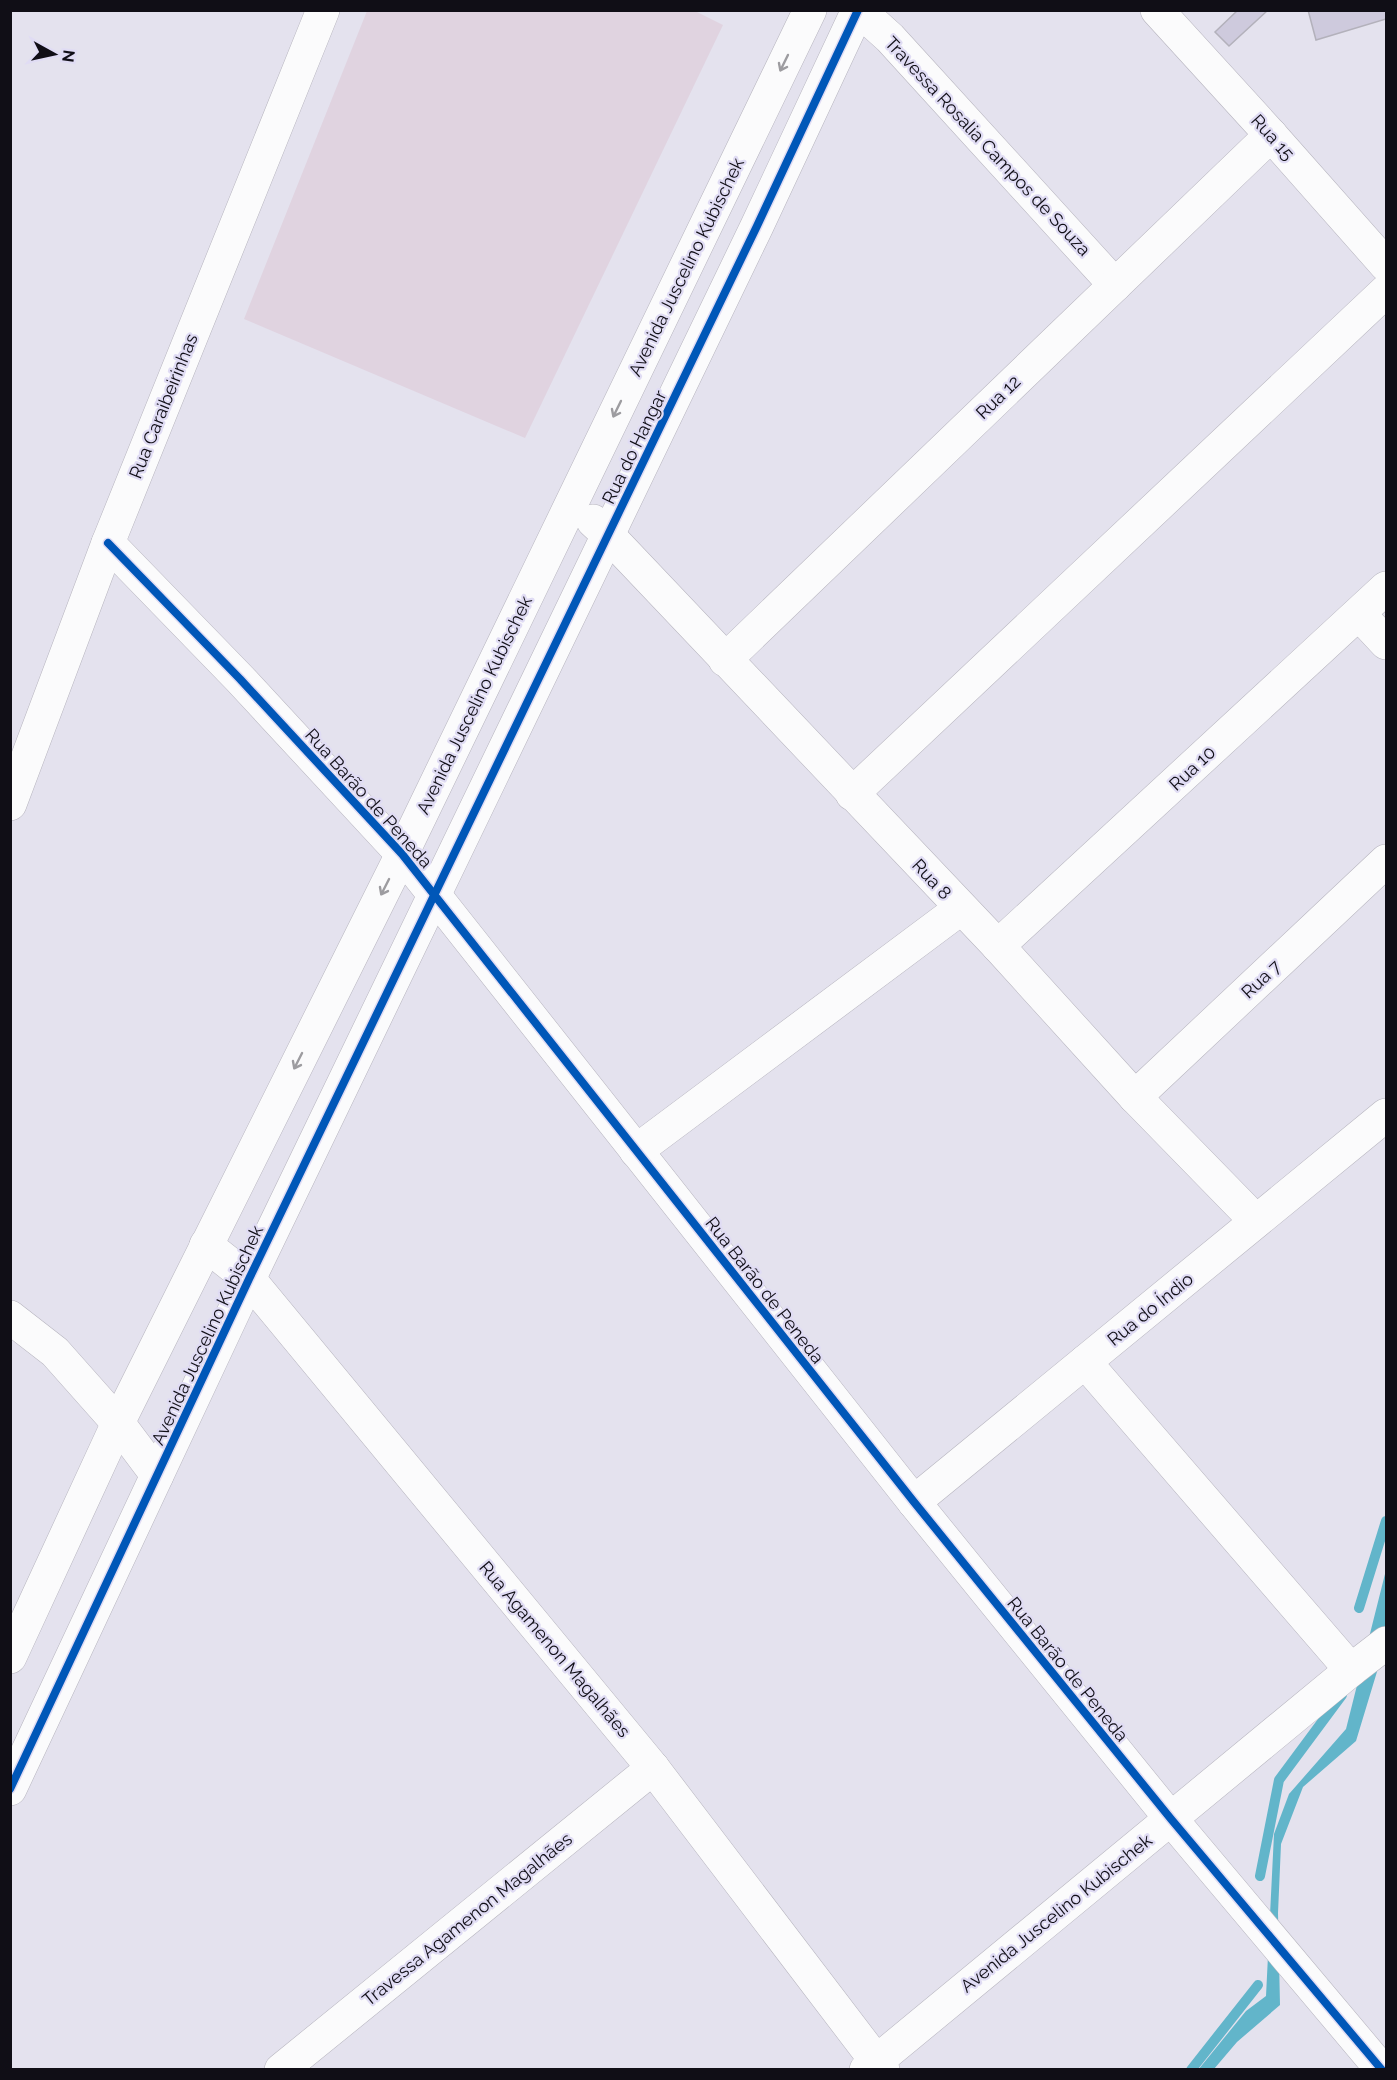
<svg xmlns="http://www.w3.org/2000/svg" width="1397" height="2080" viewBox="0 0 1397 2080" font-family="Raleway,sans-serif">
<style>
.industrial{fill:#e0d3e0}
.water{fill:#62b5ca}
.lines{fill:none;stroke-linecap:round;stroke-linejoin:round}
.stream{stroke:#62b5ca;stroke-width:10}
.building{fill:#cecadd;stroke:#b3b1bb;stroke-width:1.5}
.minor-casing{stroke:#b6b4be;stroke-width:34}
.minor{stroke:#fbfbfc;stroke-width:33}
.cycleway-casing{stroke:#e0dcf4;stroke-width:11}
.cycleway{stroke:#0057b8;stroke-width:8}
.oneway{stroke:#9d9ca0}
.labels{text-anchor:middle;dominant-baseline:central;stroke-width:4.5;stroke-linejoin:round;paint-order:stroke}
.street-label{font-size:18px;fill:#100e16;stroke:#e0dcf4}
</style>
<rect width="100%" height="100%" fill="#e4e2ee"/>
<polygon class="industrial" points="693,10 723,25 525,438 244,319 367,11"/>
<polygon class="water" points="1386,1570 1386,1642 1356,1741 1303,1787 1281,1844 1278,1913 1280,2005 1237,2042 1214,2069 1198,2070 1246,2011 1266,1996 1274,1834 1289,1794 1346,1729"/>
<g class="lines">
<g class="stream">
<polyline points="1359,1608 1386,1521"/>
<polyline points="1260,1876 1279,1780 1342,1695"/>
<polyline points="1191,2070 1258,1985"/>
</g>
</g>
<g class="building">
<polygon points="1238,10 1268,10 1229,46 1215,32"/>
<polygon points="1308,10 1386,10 1386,19 1316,40"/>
</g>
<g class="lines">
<g class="minor-casing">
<g id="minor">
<polyline points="859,10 890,38 1115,285"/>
<polyline points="1157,10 1271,135 1386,265"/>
<polyline points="593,521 608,535 998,946 1135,1097 1256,1221"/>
<polyline points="108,543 240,679 402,854 914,1502 1171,1819 1382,2070"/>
<polyline points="1359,614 1386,643"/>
<polyline points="725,660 1271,135"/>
<polyline points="852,794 1386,291"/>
<polyline points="10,804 108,543 323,10"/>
<polyline points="998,946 1386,588"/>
<polyline points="1135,1097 1386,861"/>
<polyline points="636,1151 960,909"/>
<polyline points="206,1245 249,1279 653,1768 883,2070"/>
<polyline points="10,1317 55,1352 118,1423 157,1475"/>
<polyline points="1085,1362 1351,1670"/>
<polyline points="914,1502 1386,1115"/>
<polyline points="10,1657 118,1423 402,854 810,10"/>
<polyline points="10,1789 249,1279 757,226 858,10"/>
<polyline points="281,2070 653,1768"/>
<polyline points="866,2070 1351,1670 1386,1643"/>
</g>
</g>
<use href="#minor" class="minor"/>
<g class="cycleway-casing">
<g id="cycleway">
<polyline points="108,543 240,679 402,854 914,1502 1171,1819 1382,2070"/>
<polyline points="10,1789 249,1279 757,226 858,10"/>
</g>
</g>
<use href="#cycleway" class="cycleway"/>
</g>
<defs><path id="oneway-shaft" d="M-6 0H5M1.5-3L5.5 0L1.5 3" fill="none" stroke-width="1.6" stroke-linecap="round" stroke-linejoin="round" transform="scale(1.5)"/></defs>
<g class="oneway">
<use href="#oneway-shaft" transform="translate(784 63) rotate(116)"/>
<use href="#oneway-shaft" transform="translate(617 409) rotate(116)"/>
<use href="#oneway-shaft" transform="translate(385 887) rotate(117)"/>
<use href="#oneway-shaft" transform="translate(298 1061) rotate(117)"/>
</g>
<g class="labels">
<g class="street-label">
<text transform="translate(1273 137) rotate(48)">Rua 15</text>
<text transform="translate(988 146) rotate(47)">Travessa Rosalia Campos de Souza</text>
<text transform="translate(686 267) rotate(-64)">Avenida Juscelino Kubischek</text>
<text transform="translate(998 397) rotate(-44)">Rua 12</text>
<text transform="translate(163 406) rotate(-68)">Rua Caraibeirinhas</text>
<text transform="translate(634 447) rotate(-64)">Rua do Hangar</text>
<text transform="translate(474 705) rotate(-64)">Avenida Juscelino Kubischek</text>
<text transform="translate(1192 768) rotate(-43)">Rua 10</text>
<text transform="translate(369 798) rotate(48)">Rua Barão de Peneda</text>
<text transform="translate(932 879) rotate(47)">Rua 8</text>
<text transform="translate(1261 979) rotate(-43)">Rua 7</text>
<text transform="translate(765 1290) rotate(52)">Rua Barão de Peneda</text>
<text transform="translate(1150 1309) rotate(-39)">Rua do Índio</text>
<text transform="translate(207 1335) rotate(-65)">Avenida Juscelino Kubischek</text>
<text transform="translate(555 1649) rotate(50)">Rua Agamenon Magalhães</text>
<text transform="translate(1068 1669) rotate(51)">Rua Barão de Peneda</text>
<text transform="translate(1056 1913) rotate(-39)">Avenida Juscelino Kubischek</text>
<text transform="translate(467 1919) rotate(-39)">Travessa Agamenon Magalhães</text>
</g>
</g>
<rect width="1397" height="2080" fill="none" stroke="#100e16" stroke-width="24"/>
<g transform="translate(54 54) rotate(98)" stroke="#e0dcf4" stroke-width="4.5" paint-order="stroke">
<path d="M0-4.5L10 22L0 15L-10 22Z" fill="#100e16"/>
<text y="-9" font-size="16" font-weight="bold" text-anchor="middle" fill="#100e16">N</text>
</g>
</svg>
